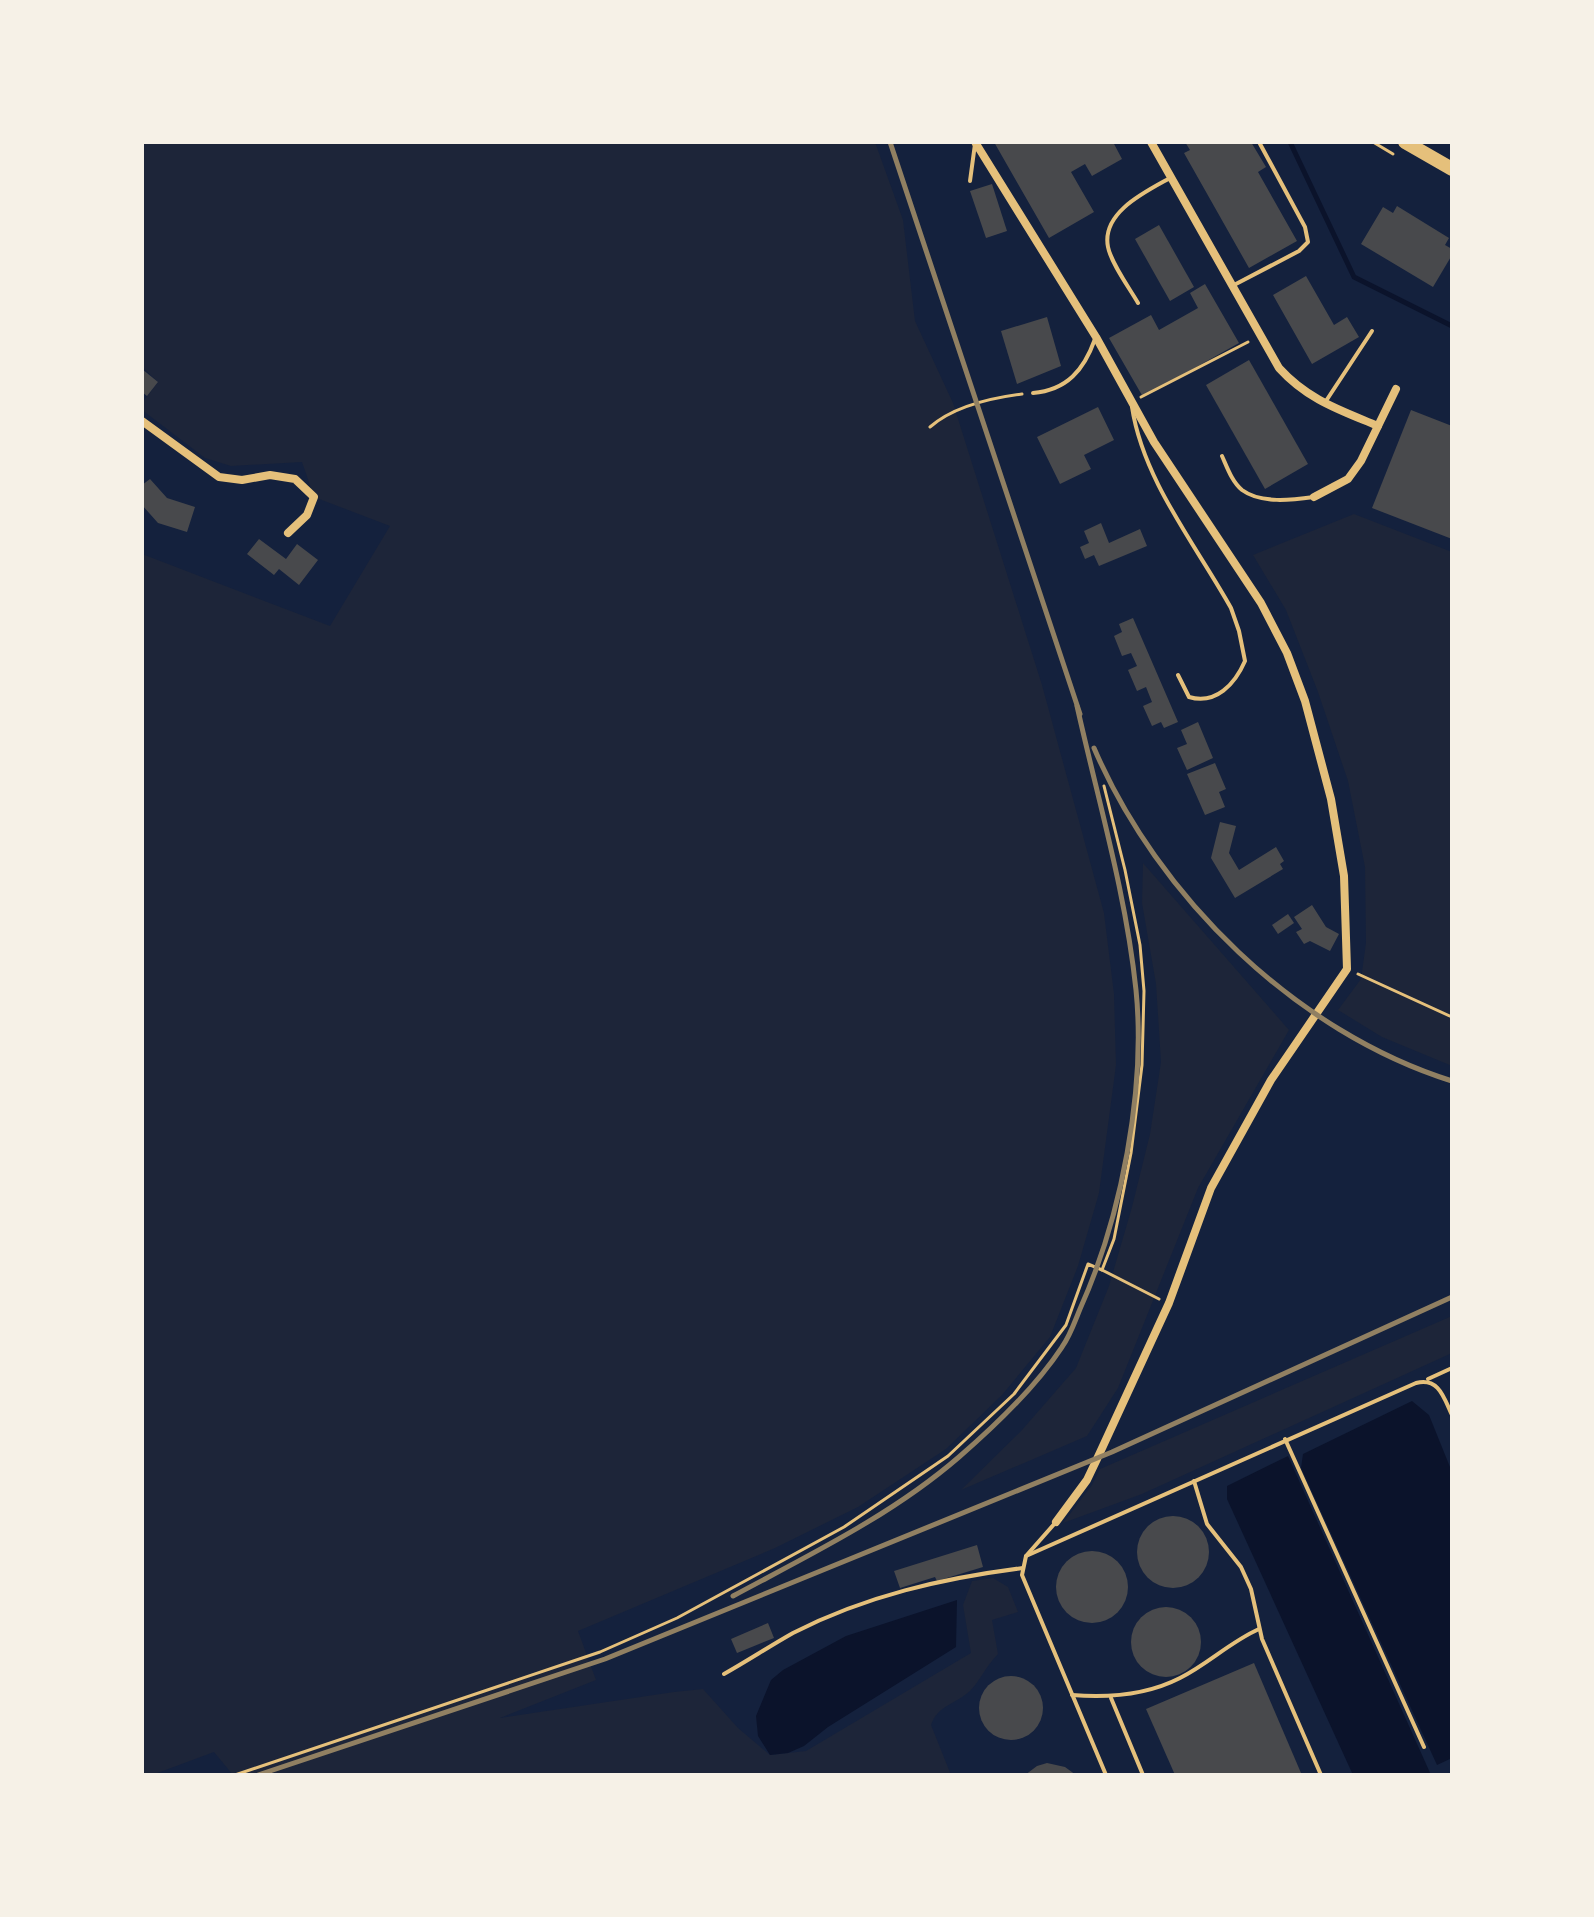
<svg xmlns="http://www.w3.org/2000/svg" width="1594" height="1917" viewBox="0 0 1594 1917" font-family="'Open Sans',sans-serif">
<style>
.green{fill:#1d2539}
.water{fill:#0b132b}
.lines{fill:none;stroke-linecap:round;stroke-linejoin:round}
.stream{stroke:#0b132b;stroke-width:5}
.building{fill:#48494c}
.path{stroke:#e5c07b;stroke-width:3}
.service{stroke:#e5c07b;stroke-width:4}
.minor{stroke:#e5c07b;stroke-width:8}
.trunk{stroke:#e5c07b;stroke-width:14}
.rail{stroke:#918062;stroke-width:5}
</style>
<rect width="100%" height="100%" fill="#14213d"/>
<g class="green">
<path d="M142,142H875L903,220L915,321L953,403L1042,685L1104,913L1114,994L1116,1065L1099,1193L1078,1266L1050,1337L1002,1395L946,1449L858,1507L775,1548L578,1631L596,1680L500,1718L674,1692L703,1689L738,1728L770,1755L806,1751L971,1653L963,1605L972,1581L993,1578L1008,1587L1018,1612L992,1620L998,1654C986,1666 980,1681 970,1691C956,1704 938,1705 931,1725L951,1775H233L214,1752L152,1775H142V554L330,626L390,526L314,497L302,462L231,466L205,458L142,410V403L158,382L142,367Z"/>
<polygon points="1354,514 1452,552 1452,1066 1382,1037 1338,1010 1361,979 1366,943 1365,867 1348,781 1318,692 1286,610 1253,555"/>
<polygon points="1143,863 1289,1030 1198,1188 1118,1388 1087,1436 961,1490 1022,1430 1076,1368 1109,1286 1132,1207 1150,1134 1161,1062 1156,984 1142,903"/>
<polygon points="1452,1316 1452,1353 1142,1494 1063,1523 1092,1485 1100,1469"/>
</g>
<g class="water">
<polygon points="1412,1401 1429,1415 1452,1472 1452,1758 1437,1765 1301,1468 1303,1454"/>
<polygon points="1288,1456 1431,1775 1353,1775 1227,1499 1227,1486"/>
<polygon points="957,1600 956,1647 828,1727 804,1746 788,1753 770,1755 758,1736 756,1716 771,1680 783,1670 846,1636"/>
</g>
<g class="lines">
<polyline class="stream" points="1290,142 1354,277 1452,326"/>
</g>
<g class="building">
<polygon points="994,142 1113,142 1122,159 1092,176 1085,164 1071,172 1094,212 1049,238"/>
<polygon points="1185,142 1251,142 1266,167 1258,172 1297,241 1249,268 1184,153 1190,150"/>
<polygon points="992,184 1007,231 986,238 970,191"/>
<polygon points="1397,206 1449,238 1445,245 1452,249 1452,255 1433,287 1361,244 1383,207 1393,213"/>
<polygon points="1159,225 1194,287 1170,301 1135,239"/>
<polygon points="1306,276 1334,325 1347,317 1359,337 1312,364 1273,295"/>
<polygon points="1205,284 1239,343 1143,397 1109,338 1151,315 1159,330 1198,308 1190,293"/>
<polygon points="1047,317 1061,366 1017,384 1001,331"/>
<polygon points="1249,360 1308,464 1265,489 1206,385"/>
<polygon points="142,369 158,382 147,396 142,392"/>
<polygon points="1098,407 1114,440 1084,455 1091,469 1060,484 1037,437"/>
<polygon points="1411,410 1452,426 1452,539 1372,508"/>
<polygon points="150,479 167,498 195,507 187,532 158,523 142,505 142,485"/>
<polygon points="1101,523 1109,543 1140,529 1147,546 1099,566 1094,555 1085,559 1080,547 1089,543 1084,531"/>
<polygon points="259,539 286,559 297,544 318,560 299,585 279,569 274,575 247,554"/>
<polygon points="1133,618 1178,722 1164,728 1161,722 1152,726 1143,706 1152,702 1146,687 1137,691 1128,670 1137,666 1131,653 1122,656 1114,636 1122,632 1119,624"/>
<polygon points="1198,722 1213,758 1187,770 1177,748 1187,744 1181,730"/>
<polygon points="1215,763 1226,789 1219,792 1225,807 1205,815 1187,774"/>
<polygon points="1220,822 1236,826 1229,853 1239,870 1276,847 1284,861 1280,864 1283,869 1235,898 1211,858"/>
<polygon points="1312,905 1326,927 1339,934 1330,951 1310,941 1304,944 1296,932 1302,929 1294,917"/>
<polygon points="1288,914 1294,923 1278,934 1272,925"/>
<circle cx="1173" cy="1552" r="36"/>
<polygon points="977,1545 983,1567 937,1581 935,1577 900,1588 894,1571"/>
<circle cx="1092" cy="1587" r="36"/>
<circle cx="1166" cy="1642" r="35"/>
<polygon points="768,1623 774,1638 737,1653 731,1639"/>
<polygon points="1254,1663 1301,1773 1175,1775 1146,1709"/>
<circle cx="1011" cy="1708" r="32"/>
<polygon points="1047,1763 1065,1767 1076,1775 1025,1775 1037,1766"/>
</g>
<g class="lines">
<g class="path">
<polyline points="1373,142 1393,154"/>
<polyline points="1141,397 1248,342"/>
<path d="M930,427C954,406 990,398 1022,394"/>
<polyline points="1104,786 1125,870 1140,945 1144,991 1142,1065 1131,1153 1114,1239 1102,1270 1159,1299"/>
<polyline points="1358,974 1452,1017"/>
<polyline points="235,1775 600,1652 677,1618 844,1527 948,1456 1014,1394 1066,1325 1088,1264 1102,1270"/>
</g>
<g class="service">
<polyline points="970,181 975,144"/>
<polyline points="1234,285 1299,251 1308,242 1305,227 1259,142"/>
<path d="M1138,303C1130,289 1111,263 1108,247C1101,212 1147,191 1172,177"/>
<path d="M1033,393C1067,390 1084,370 1095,339"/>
<polyline points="1326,401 1372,331"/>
<path d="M1132,407C1143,480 1196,545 1231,608L1239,631L1245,661C1235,684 1216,705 1189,697L1178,675"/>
<path d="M1222,456C1227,467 1232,482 1242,490C1261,504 1292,500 1314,497"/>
<polyline points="1428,1379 1452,1368"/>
<polyline points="1285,1439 1424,1747"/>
<polyline points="1194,1481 1207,1524 1241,1567 1251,1589 1262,1639 1321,1775"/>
<polyline points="1056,1522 1026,1556 1022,1575 1106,1775"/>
<path d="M1026,1556L1416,1383C1439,1377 1444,1398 1452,1415"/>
<path d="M724,1674C747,1661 770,1646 793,1633C865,1596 943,1578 1023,1568"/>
<path d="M1072,1695C1109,1698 1147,1695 1180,1678C1208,1664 1230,1642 1259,1629"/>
<polyline points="1111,1698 1143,1775"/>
</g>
<g class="minor">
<polyline points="975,142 1096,337 1154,442 1261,603 1287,653 1305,701 1331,799 1344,876 1347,969 1271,1080 1211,1188 1169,1303 1097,1459 1087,1480 1056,1522"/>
<path d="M1151,142L1279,368C1308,400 1340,410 1378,426"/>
<polyline points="142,421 219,477 242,480 270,475 295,479 314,497 307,515 288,533"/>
<polyline points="1314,497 1348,479 1361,461 1396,389"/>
</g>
<polyline class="trunk" points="1405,142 1452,169"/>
<g class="rail">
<polyline points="890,142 1080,714"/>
<path d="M1094,748C1158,897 1296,1032 1452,1081"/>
<path d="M733,1596C811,1554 892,1515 959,1457C996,1425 1035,1388 1062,1347C1070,1336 1075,1321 1080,1309C1121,1218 1146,1090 1136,990C1126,894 1098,800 1077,706"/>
<polyline points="258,1775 605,1659 1112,1452 1452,1297"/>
</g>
</g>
<rect width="1594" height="1917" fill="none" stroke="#f6f1e7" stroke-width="288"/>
</svg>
